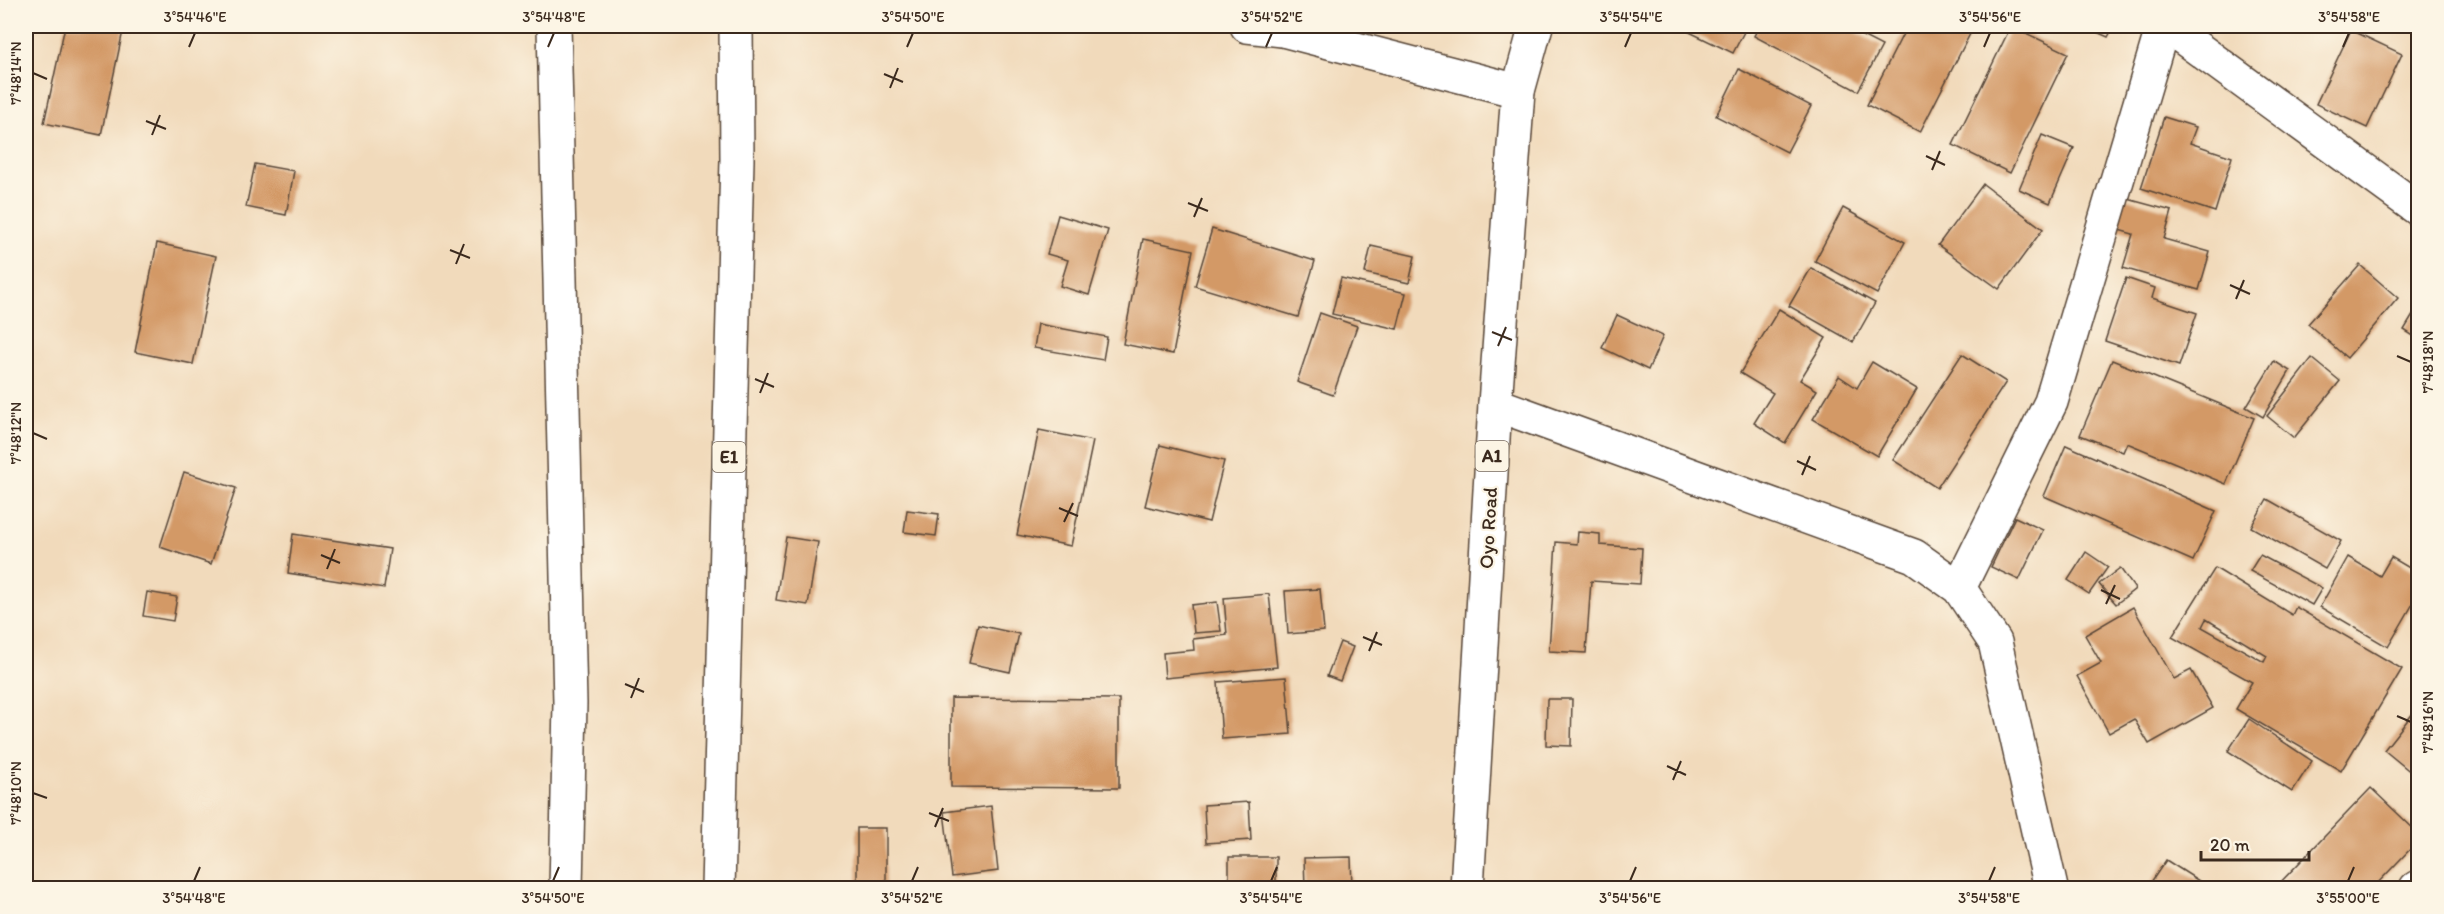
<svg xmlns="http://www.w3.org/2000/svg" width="2444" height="914" viewBox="0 0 2444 914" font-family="Itim,sans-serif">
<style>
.building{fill:#d39966;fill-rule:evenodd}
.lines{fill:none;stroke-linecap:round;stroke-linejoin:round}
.minor-casing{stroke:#564436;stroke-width:36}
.major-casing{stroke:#564436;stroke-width:36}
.highway-casing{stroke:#564436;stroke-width:36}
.minor{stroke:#fff;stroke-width:33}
.major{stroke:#fff;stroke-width:33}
.highway{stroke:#fff;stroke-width:33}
.ticks{fill:none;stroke:#3b2a1e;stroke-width:2}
.labels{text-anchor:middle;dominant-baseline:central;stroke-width:4.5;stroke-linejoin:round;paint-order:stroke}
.shield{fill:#fcf5e5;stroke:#75675a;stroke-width:1.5}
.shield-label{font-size:18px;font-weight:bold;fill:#3b2a1e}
.street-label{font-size:20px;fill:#3b2a1e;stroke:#fcf5e5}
.neatline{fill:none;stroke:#3b2a1e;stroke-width:2}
.ticks-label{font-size:15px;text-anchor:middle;fill:#3b2a1e}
</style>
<rect width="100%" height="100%" fill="#fcf5e5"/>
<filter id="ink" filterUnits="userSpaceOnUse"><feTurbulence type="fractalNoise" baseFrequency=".0167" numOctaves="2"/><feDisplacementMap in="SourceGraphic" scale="12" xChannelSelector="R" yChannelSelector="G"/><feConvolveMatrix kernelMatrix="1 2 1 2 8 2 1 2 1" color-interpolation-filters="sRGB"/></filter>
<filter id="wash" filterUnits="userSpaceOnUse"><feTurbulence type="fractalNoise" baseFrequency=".008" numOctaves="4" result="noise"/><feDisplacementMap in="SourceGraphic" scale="24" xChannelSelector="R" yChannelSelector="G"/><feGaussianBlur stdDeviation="1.35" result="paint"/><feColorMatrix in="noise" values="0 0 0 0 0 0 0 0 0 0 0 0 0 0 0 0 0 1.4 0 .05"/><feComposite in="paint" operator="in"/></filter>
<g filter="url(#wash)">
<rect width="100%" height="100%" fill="#f1dabb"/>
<g id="blocks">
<g class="building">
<polygon points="65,26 124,26 101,135 44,123"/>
<polygon points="1677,26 1747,26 1733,53"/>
<polygon points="1759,26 1843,26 1882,46 1858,91 1754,36"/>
<polygon points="1907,26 1974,26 1920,132 1867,105"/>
<polygon points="2011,26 2068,53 2010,173 1953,145"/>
<polygon points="2083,26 2114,26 2108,37"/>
<polygon points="2351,30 2402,54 2367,128 2316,104"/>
<polygon points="1739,69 1811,106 1787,152 1716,116"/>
<polygon points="2164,117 2196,127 2190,143 2232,157 2215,212 2141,188"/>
<polygon points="2042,135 2074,148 2050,203 2019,189"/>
<polygon points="255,164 294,171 286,215 246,207"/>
<polygon points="1983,184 2043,229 1999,289 1938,245"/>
<polygon points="2124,198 2172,211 2164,239 2210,252 2199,290 2123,268 2133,234 2115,229"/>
<polygon points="1843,208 1905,242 1877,294 1815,261"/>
<polygon points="1058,215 1108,230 1089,295 1060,286 1068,260 1047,254"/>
<polygon points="1212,229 1315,261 1298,317 1195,286"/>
<polygon points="1143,239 1193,250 1173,354 1123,344"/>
<polygon points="157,243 216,256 193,364 135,352"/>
<polygon points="1371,246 1415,256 1409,283 1365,273"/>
<polygon points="2360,265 2398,298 2347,358 2308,324"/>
<polygon points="1811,268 1875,303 1853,342 1789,306"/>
<polygon points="1341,278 1406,293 1397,329 1332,314"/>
<polygon points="2126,278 2155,288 2152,298 2197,313 2179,366 2105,341"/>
<polygon points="2418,307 2418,339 2404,330"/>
<polygon points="1779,309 1826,338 1800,380 1817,390 1785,443 1754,423 1773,393 1740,373"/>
<polygon points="1320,313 1357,326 1333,395 1297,382"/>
<polygon points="1617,315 1663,336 1648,370 1602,348"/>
<polygon points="1038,324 1107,337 1103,360 1034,348"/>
<polygon points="1962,354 2006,382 1937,488 1893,460"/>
<polygon points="2312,358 2340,381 2294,438 2267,416"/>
<polygon points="2112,360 2254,418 2226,484 2127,443 2123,452 2080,435"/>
<polygon points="2274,361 2290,371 2263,417 2246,407"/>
<polygon points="1872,362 1917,389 1877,456 1813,419 1839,376 1857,388"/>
<polygon points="1039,430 1093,441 1071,546 1017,535"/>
<polygon points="1160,445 1224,461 1209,522 1145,506"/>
<polygon points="2066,445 2216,511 2193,561 2044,496"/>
<polygon points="184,472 236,488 211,564 160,547"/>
<polygon points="2267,499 2341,541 2325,569 2251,527"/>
<polygon points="907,510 939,514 936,536 904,532"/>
<polygon points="2015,517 2043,530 2019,580 1991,567"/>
<polygon points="1578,532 1600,534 1600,545 1642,548 1640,584 1591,581 1586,653 1549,651 1556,542 1577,544"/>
<polygon points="293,534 390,549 384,588 288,573"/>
<polygon points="786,537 818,542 808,605 776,600"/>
<polygon points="2086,552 2108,567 2089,594 2068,580"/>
<polygon points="2260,555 2322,588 2312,605 2250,571"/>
<polygon points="2348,557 2380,576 2391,557 2418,573 2418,595 2388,647 2320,607"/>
<polygon points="2120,568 2135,589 2116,604 2099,584"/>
<path d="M2215,568L2292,615L2296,607L2402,669L2341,771L2236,709L2252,682L2172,637ZM2206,619L2267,656L2264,662L2202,627Z"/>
<polygon points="1320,589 1324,631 1288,634 1285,591"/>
<polygon points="147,592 177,597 173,621 143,616"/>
<polygon points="1269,594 1277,667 1165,678 1163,653 1194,650 1193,639 1227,635 1224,598"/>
<polygon points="1217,602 1221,631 1194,633 1191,605"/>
<polygon points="2133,607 2174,679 2191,670 2213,708 2149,744 2134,719 2109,733 2077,676 2101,663 2085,635"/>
<polygon points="978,625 1019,634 1010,672 969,663"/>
<polygon points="1340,642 1353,647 1340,681 1327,676"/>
<polygon points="1286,677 1291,734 1222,739 1218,682"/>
<polygon points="951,698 1119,699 1119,788 951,787"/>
<polygon points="1547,699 1572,699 1571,746 1546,745"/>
<polygon points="2418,707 2418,778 2384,750"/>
<polygon points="2249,719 2312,761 2292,792 2228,751"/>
<polygon points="2371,788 2418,833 2418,841 2373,888 2275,888"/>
<polygon points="1249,802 1251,840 1206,843 1204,805"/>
<polygon points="991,806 998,871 952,877 944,812"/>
<rect x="857" y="828" width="29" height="60"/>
<rect x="1229" y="857" width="47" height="31"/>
<polygon points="1351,857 1352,888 1305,888 1304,858"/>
<polygon points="2166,860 2210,888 2147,888"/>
</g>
</g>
</g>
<g filter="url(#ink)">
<use href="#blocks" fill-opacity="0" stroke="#564436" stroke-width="1.5"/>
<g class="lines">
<g class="minor-casing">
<g id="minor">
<polyline points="2167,26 2418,209"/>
<polyline points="1495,404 1914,556 1959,588 1995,642 2051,888"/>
<polyline points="1959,588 2051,402 2163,26"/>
<polyline points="2416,888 2418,887"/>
</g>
</g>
<g class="major-casing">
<polyline id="major" points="1247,26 1283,30 1518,91"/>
</g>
<g class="highway-casing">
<g id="highway">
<polyline points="554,26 570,703 566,888"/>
<polyline points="1280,26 1283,30"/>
<polyline points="718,888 737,160 736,26"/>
<polyline points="1467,888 1495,404 1518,91 1536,26"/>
</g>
</g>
<use href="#minor" class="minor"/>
<use href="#major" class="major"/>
<use href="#highway" class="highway"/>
</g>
</g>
<path class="ticks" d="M189,47L195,33M548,47L554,33M907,47L913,33M1266,47L1272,33M1625,47L1631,33M1984,47L1990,33M2343,47L2349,33M33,73L47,79M884,74L903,82M890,88L898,68M146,121L166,129M152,135L160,115M1926,156L1945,165M1932,170L1940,151M1188,203L1208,211M1194,217L1202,198M450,250L470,258M456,264L464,244M2230,285L2250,294M2236,299L2244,280M1492,332L1512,340M1498,346L1506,327M2397,356L2411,362M755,379L774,387M760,393L768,373M33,433L47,439M1797,461L1816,470M1802,475L1810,456M1059,508L1078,516M1064,522L1073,503M321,555L340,563M327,569L335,549M2101,590L2120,599M2106,604L2115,585M1363,637L1382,645M1369,651L1377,632M625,684L644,692M631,698L639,678M2397,716L2411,722M1667,766L1686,775M1673,780L1681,761M33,793L47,798M929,813L949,821M935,827L943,808M194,881L200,867M553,881L559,867M912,881L918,867M1271,881L1277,867M1630,881L1636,867M1989,881L1995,867M2348,881L2354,867"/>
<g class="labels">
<g class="shield">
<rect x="1475.5" y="441" width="33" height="30" rx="4.5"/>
<rect x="712.5" y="442" width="33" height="30" rx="4.5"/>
</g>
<g class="shield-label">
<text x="1492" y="456">A1</text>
<text x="729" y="457">E1</text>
</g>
<g class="street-label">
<text transform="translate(1488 528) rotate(-87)">Oyo Road</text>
</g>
</g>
<rect width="2444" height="914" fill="none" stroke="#fcf5e5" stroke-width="66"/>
<path d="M2201 851v9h108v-9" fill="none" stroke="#3b2a1e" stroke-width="3"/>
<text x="2210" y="851" font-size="18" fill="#3b2a1e" stroke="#fcf5e5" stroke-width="4.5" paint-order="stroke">20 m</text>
<rect x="33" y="33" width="2378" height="848" class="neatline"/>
<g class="ticks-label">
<text x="195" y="22">3°54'46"E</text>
<text x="554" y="22">3°54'48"E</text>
<text x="913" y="22">3°54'50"E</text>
<text x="1272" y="22">3°54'52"E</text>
<text x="1631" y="22">3°54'54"E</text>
<text x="1990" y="22">3°54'56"E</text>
<text x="2349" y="22">3°54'58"E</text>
<text transform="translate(16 73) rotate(-90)" y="5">7°48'14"N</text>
<text transform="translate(2428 362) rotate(-90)" y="5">7°48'18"N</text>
<text transform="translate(16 433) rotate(-90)" y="5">7°48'12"N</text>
<text transform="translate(2428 722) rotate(-90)" y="5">7°48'16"N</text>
<text transform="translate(16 793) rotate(-90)" y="5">7°48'10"N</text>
<text x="194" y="903">3°54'48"E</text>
<text x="553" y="903">3°54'50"E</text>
<text x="912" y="903">3°54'52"E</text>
<text x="1271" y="903">3°54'54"E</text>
<text x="1630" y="903">3°54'56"E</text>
<text x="1989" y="903">3°54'58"E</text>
<text x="2348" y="903">3°55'00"E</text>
</g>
</svg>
